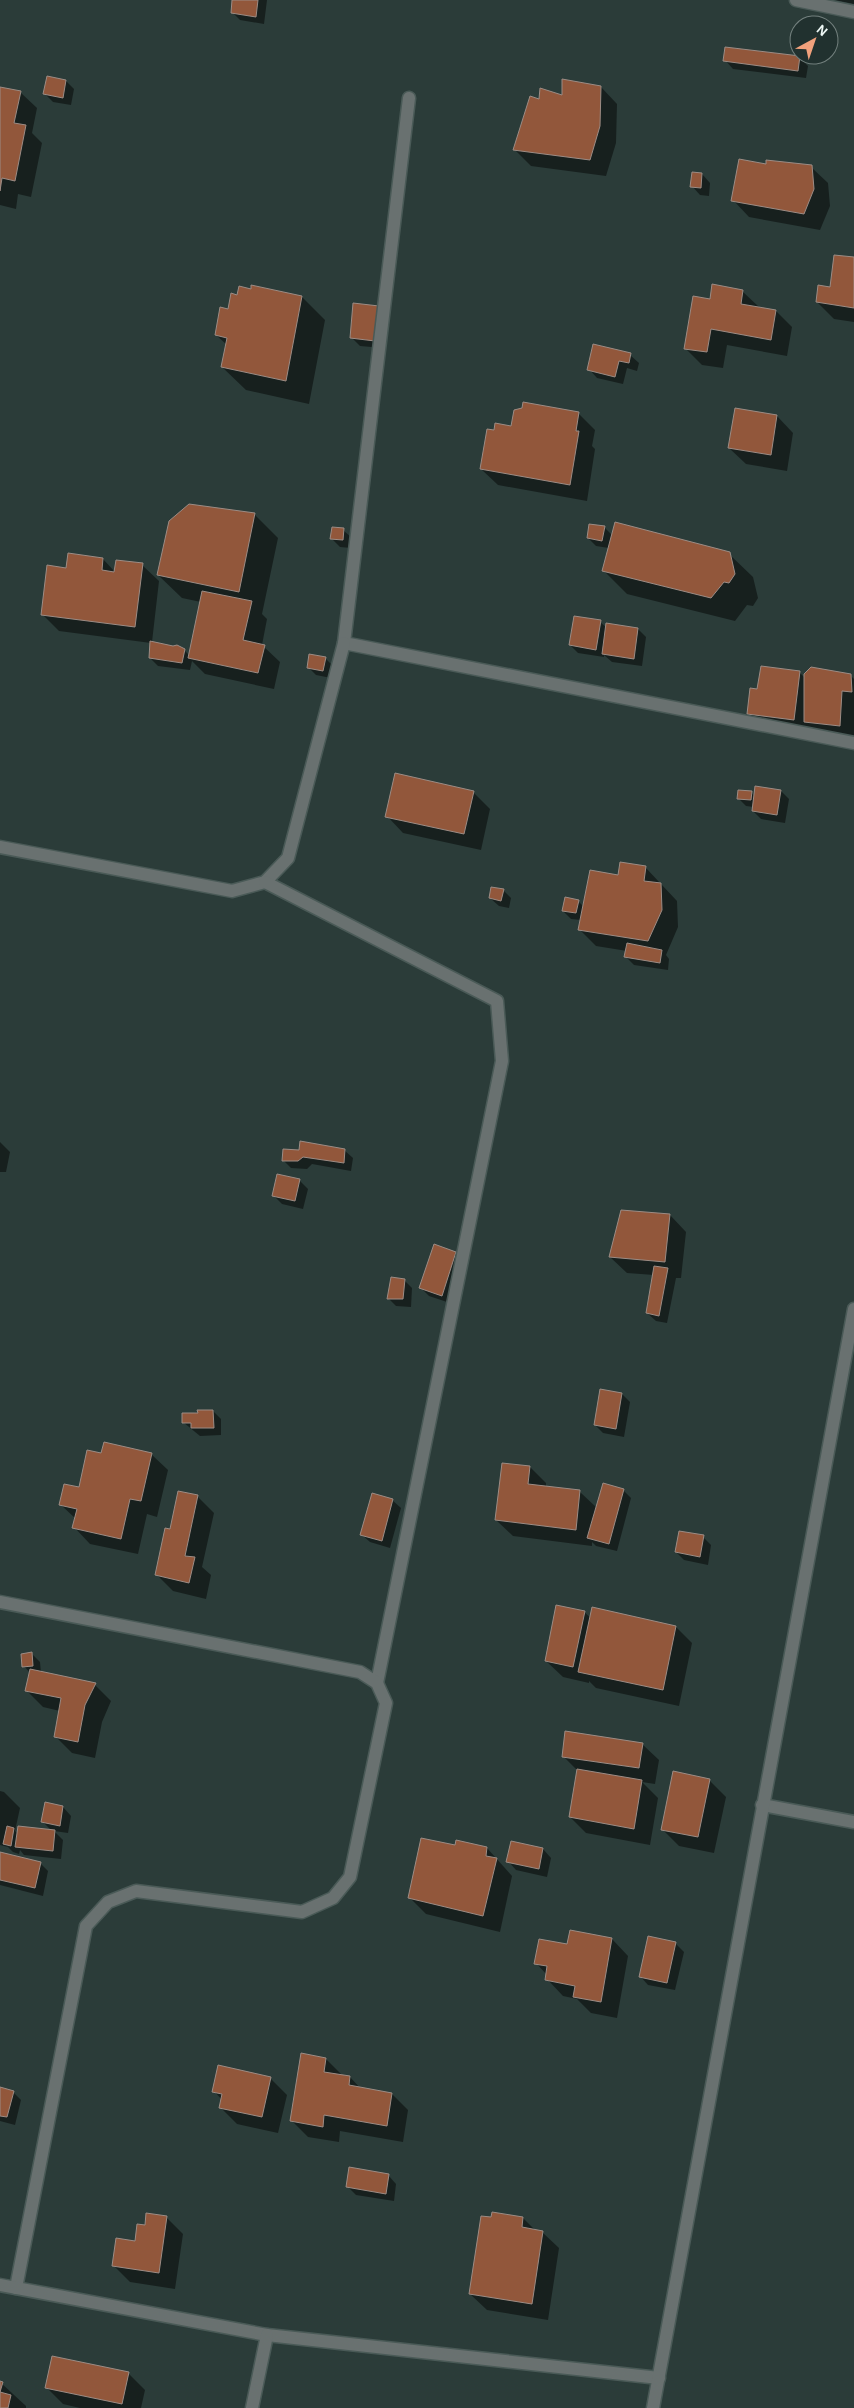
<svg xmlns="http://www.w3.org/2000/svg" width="854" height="2408" viewBox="0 0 854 2408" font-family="'Alegreya Sans',sans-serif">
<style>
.shadow{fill:#0007}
.building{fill:#92573b;stroke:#9c8c85}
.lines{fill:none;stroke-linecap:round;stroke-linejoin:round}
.street-casing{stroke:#4a5a57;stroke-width:15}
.street{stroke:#697170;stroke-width:12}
</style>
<rect width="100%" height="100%" fill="#2b3c39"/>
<g class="shadow">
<polygon points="234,0 267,0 264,24 240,20 232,12"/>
<polygon points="835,0 854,0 854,4"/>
<polygon points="799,57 808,66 806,78 733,69 725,60"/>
<polygon points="66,81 74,89 71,105 53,102 45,94"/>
<polygon points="601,87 617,104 616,143 606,176 531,166 514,149 540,101"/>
<polygon points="0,88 20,92 37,108 32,133 42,143 31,197 18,194 16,209 0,205"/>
<polygon points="768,165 811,167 828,183 830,206 820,230 749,217 733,200"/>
<polygon points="702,174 710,183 709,196 700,195 692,186"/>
<polygon points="854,259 854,322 834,319 817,302"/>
<polygon points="742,291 759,307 776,311 792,327 787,356 727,345 723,368 702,365 685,348 711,300"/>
<polygon points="238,296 302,297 325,320 309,404 246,390 222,367 227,345 216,335"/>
<polygon points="354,305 383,348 360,346 351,337"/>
<polygon points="630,355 639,363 637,371 627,368 623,384 597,378 589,369"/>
<polygon points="578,413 595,430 592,446 595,449 587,501 498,485 481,469 495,432"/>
<polygon points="777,416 793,433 787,471 746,464 729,448"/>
<polygon points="254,514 278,538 262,614 267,619 262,645 280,662 274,689 205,674 192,661 190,670 158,666 150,658 151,643 59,631 42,614 67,569 103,559 115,572 142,565 159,581 152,642 184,650 189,655 201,602 182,598 158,575"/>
<polygon points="604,527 613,536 729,554 753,577 758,598 753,606 747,605 735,621 627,594 604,571 609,548 596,546 588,538"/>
<polygon points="343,530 352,538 351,548 340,547 332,539"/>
<polygon points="600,622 607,628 638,629 646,637 642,666 612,662 604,655 604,657 578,653 570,645"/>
<polygon points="325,658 333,666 331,678 316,675 308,667"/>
<polygon points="799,672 805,678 850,675 854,679 854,742 822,738 811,727 810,736 765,730 748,714 759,691"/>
<polygon points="781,791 789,799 785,823 761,819 753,811 754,807 746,806 738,798 751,792 755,797"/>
<polygon points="473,792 490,809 481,850 403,833 387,816"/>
<polygon points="645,867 677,901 678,927 666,955 669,959 668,970 634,965 626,957 627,951 596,946 579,929 581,920 571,919 563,911 578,901 584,907 619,876"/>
<polygon points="503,890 511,898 509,908 499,906 490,898"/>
<polygon points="0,1142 10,1152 6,1172 0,1172 0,1174"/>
<polygon points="344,1150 353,1158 351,1171 312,1164 307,1169 291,1168 283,1160 300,1152"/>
<polygon points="299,1180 308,1189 303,1209 282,1204 274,1196"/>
<polygon points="670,1215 686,1232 681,1278 676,1278 667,1323 656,1321 647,1313 654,1275 627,1273 610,1257"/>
<polygon points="456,1253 464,1261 450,1303 429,1296 421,1288"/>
<polygon points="404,1280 412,1288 411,1307 396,1306 388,1298"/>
<polygon points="601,1390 622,1394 630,1402 624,1437 603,1433 595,1425"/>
<polygon points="213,1411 221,1419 221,1435 200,1436 183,1422 183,1414"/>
<polygon points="151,1454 168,1470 157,1517 147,1514 138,1554 90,1544 74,1527 76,1519 61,1505 80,1488"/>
<polygon points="530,1467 546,1483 546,1487 580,1492 597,1508 623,1490 631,1498 617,1551 596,1546 592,1542 592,1546 513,1536 496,1520"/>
<polygon points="198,1497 214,1513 202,1567 211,1575 206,1599 173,1591 157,1575 171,1530"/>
<polygon points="392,1500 401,1508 390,1548 370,1542 361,1534"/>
<polygon points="703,1537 711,1545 708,1565 684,1560 676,1552"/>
<polygon points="593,1608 676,1627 692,1643 679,1706 596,1688 589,1681 589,1683 563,1677 546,1661 584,1612 591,1618"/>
<polygon points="32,1654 40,1662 41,1673 95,1685 111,1701 102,1722 95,1758 72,1753 55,1736 60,1711 43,1707 27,1691 30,1673 24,1666"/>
<polygon points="642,1744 659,1760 655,1784 642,1782 658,1798 650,1845 586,1833 570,1817 578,1771 564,1757"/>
<polygon points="709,1780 726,1797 714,1853 679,1846 662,1829"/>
<polygon points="0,1791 4,1792 20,1808 15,1831 18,1834 52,1831 43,1822 46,1804 63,1807 71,1816 68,1833 54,1831 63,1840 61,1859 24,1855 20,1850 19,1854 13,1852 8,1847 0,1845"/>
<polygon points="456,1847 487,1848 512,1876 500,1932 426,1914 409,1897"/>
<polygon points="543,1849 551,1858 547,1877 516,1870 508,1861"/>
<polygon points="0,1853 40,1863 48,1871 43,1896 0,1885"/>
<polygon points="612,1939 628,1956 617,2018 591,2013 577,1999 563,1996 547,1979 547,1975 536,1963 568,1945"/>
<polygon points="676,1944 684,1952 675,1990 648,1985 640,1976"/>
<polygon points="326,2059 342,2075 350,2077 361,2089 392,2094 408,2110 403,2142 340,2131 339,2142 308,2137 292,2121"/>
<polygon points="270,2078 287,2095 278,2133 237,2124 221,2108 222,2100 214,2091"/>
<polygon points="0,2088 13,2092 21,2100 15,2125 0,2121"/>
<polygon points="388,2175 396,2184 394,2201 356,2195 347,2186"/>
<polygon points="166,2217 183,2234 175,2289 130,2282 113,2265 136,2242 146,2227"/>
<polygon points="523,2218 536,2231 542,2232 559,2248 548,2320 487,2310 470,2294"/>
<polygon points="128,2373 145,2390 141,2408 80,2408 63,2404 47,2388"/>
<polygon points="0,2382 26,2406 26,2408 0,2408"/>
</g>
<g class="building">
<polygon points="232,0 258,0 256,17 231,13"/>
<polygon points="725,47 800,56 798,71 723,61"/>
<polygon points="47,76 66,80 63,98 43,94"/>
<polygon points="562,79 601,86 600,126 590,160 513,150 530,96 539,99 540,88 562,95"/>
<polygon points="0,87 21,91 14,123 26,125 15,181 2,178 0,191"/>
<polygon points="739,159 766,164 766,160 812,165 814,189 804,214 731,201"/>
<polygon points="692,172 702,173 701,188 690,187"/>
<polygon points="834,255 854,257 854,308 816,302 818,285 830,287"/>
<polygon points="712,284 743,290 741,304 776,310 771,340 711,329 707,352 684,349 693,296 710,299"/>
<polygon points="251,285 302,296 286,381 221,367 227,338 215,335 220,307 228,309 231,293 237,295 239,286 251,289"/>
<polygon points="353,303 379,306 375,341 350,338"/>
<polygon points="593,344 631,353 629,363 619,361 615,377 587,370"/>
<polygon points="523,402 579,412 576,431 579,431 570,485 480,469 487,429 494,430 495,423 511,426 514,410 522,408"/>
<polygon points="735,408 777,415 771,455 728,448"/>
<polygon points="189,504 255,513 239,592 157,575 169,521"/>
<polygon points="615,522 730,552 735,574 729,583 724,582 711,598 602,571"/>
<polygon points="589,524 605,526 602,541 587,538"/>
<polygon points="332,527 344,528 343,540 330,539"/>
<polygon points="68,553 103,558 102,570 114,572 116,560 143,563 135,627 41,615 47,565 66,568"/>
<polygon points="202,591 252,601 243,640 265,645 258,673 188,658"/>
<polygon points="574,616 601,620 596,650 569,645"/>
<polygon points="606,623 638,628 634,659 602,654"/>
<polygon points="150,641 173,646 177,645 185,649 182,663 149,658"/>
<polygon points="309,654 326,657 323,671 307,668"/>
<polygon points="761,666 800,671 794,720 747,714 750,688 757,689"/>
<polygon points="811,667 851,674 852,692 842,691 840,726 804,722 804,674"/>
<polygon points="395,773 474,791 464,834 385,817"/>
<polygon points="755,786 781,790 777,815 752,811"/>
<polygon points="738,790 752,791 751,800 737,799"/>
<polygon points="620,862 646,866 644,881 661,883 662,910 648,941 578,930 590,870 618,875"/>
<polygon points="491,887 504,889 501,901 489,898"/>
<polygon points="565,897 579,900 576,913 562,911"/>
<polygon points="627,943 662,950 660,963 624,957"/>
<polygon points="300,1141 345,1149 344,1163 303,1157 298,1161 282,1161 283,1149 299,1150"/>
<polygon points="277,1174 300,1179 295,1201 272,1196"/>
<polygon points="621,1210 670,1214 665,1262 609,1257"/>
<polygon points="434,1244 456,1252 442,1296 419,1288"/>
<polygon points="654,1266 668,1268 659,1316 646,1313"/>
<polygon points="391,1277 405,1279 403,1299 387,1299"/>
<polygon points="600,1389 622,1393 616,1429 594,1425"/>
<polygon points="197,1410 213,1410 214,1428 191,1428 191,1423 182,1423 182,1413 198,1413"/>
<polygon points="104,1442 152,1453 141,1501 130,1499 121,1539 72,1528 77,1509 59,1505 64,1484 79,1487 87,1450 101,1453"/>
<polygon points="502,1463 530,1466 528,1484 580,1490 576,1530 495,1520"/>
<polygon points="603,1483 624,1489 609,1544 587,1538"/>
<polygon points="178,1491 198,1495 185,1556 195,1557 189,1583 155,1575 165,1528 170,1529"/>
<polygon points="372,1493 393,1499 382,1541 360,1535"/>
<polygon points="679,1531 704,1535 700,1557 675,1552"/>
<polygon points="556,1605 585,1611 573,1667 545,1661"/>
<polygon points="592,1607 676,1626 663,1690 578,1672"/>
<polygon points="32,1652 33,1666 22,1667 21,1654"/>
<polygon points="30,1669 96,1683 85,1705 78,1742 54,1737 61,1698 25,1691"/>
<polygon points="565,1731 643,1743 639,1768 562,1757"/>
<polygon points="577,1769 642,1780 634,1829 569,1817"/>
<polygon points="673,1771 710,1779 698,1837 661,1830"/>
<polygon points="45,1802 63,1806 60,1826 41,1822"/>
<polygon points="7,1826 14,1828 11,1846 3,1844"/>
<polygon points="18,1826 55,1830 53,1851 15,1847"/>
<polygon points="421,1838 455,1845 456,1840 487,1847 486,1856 497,1858 483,1916 408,1898"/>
<polygon points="511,1841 543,1848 539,1869 506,1862"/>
<polygon points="0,1852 41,1862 35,1888 0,1880"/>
<polygon points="570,1930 612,1938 601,2002 573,1997 575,1986 545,1980 547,1966 534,1964 539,1939 567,1944"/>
<polygon points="648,1936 676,1942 667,1983 639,1977"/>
<polygon points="301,2053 326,2058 324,2072 350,2076 349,2085 392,2093 387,2126 324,2115 323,2127 290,2121"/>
<polygon points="218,2065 271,2077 262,2117 219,2108 222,2094 212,2092"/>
<polygon points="0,2087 14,2091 7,2117 0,2116"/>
<polygon points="349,2167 389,2174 386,2194 346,2187"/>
<polygon points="492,2212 523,2217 522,2227 543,2231 532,2304 469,2294 481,2216 491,2217"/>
<polygon points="146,2213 167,2216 159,2273 112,2266 116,2238 135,2241 137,2224 145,2225"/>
<polygon points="52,2356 129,2372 122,2404 45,2388"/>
<polygon points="0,2381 3,2382 0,2392 11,2395 8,2408 0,2408"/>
</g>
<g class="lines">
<g class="street-casing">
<g id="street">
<polyline points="796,0 854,12"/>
<polyline points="409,98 344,643 854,743"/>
<polyline points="0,847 232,891 265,882 288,858 344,643"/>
<polyline points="265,882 497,1001 502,1061 377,1683"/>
<polyline points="0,1602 360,1672 377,1683 386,1703 350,1877 333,1898 302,1912 136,1891 108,1902 86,1926 16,2288"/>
<polyline points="762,1805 854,1822"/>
<polyline points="0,2285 267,2335 659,2378"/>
<polyline points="252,2408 267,2335"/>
<polyline points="653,2408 854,1309"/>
</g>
</g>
<use href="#street" class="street"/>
</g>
<g transform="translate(814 40) rotate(40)"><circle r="24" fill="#21312f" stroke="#73807e"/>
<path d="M0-4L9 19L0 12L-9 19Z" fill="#f1a17c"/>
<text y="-8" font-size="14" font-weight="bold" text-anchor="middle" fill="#edf7f5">N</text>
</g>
</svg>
